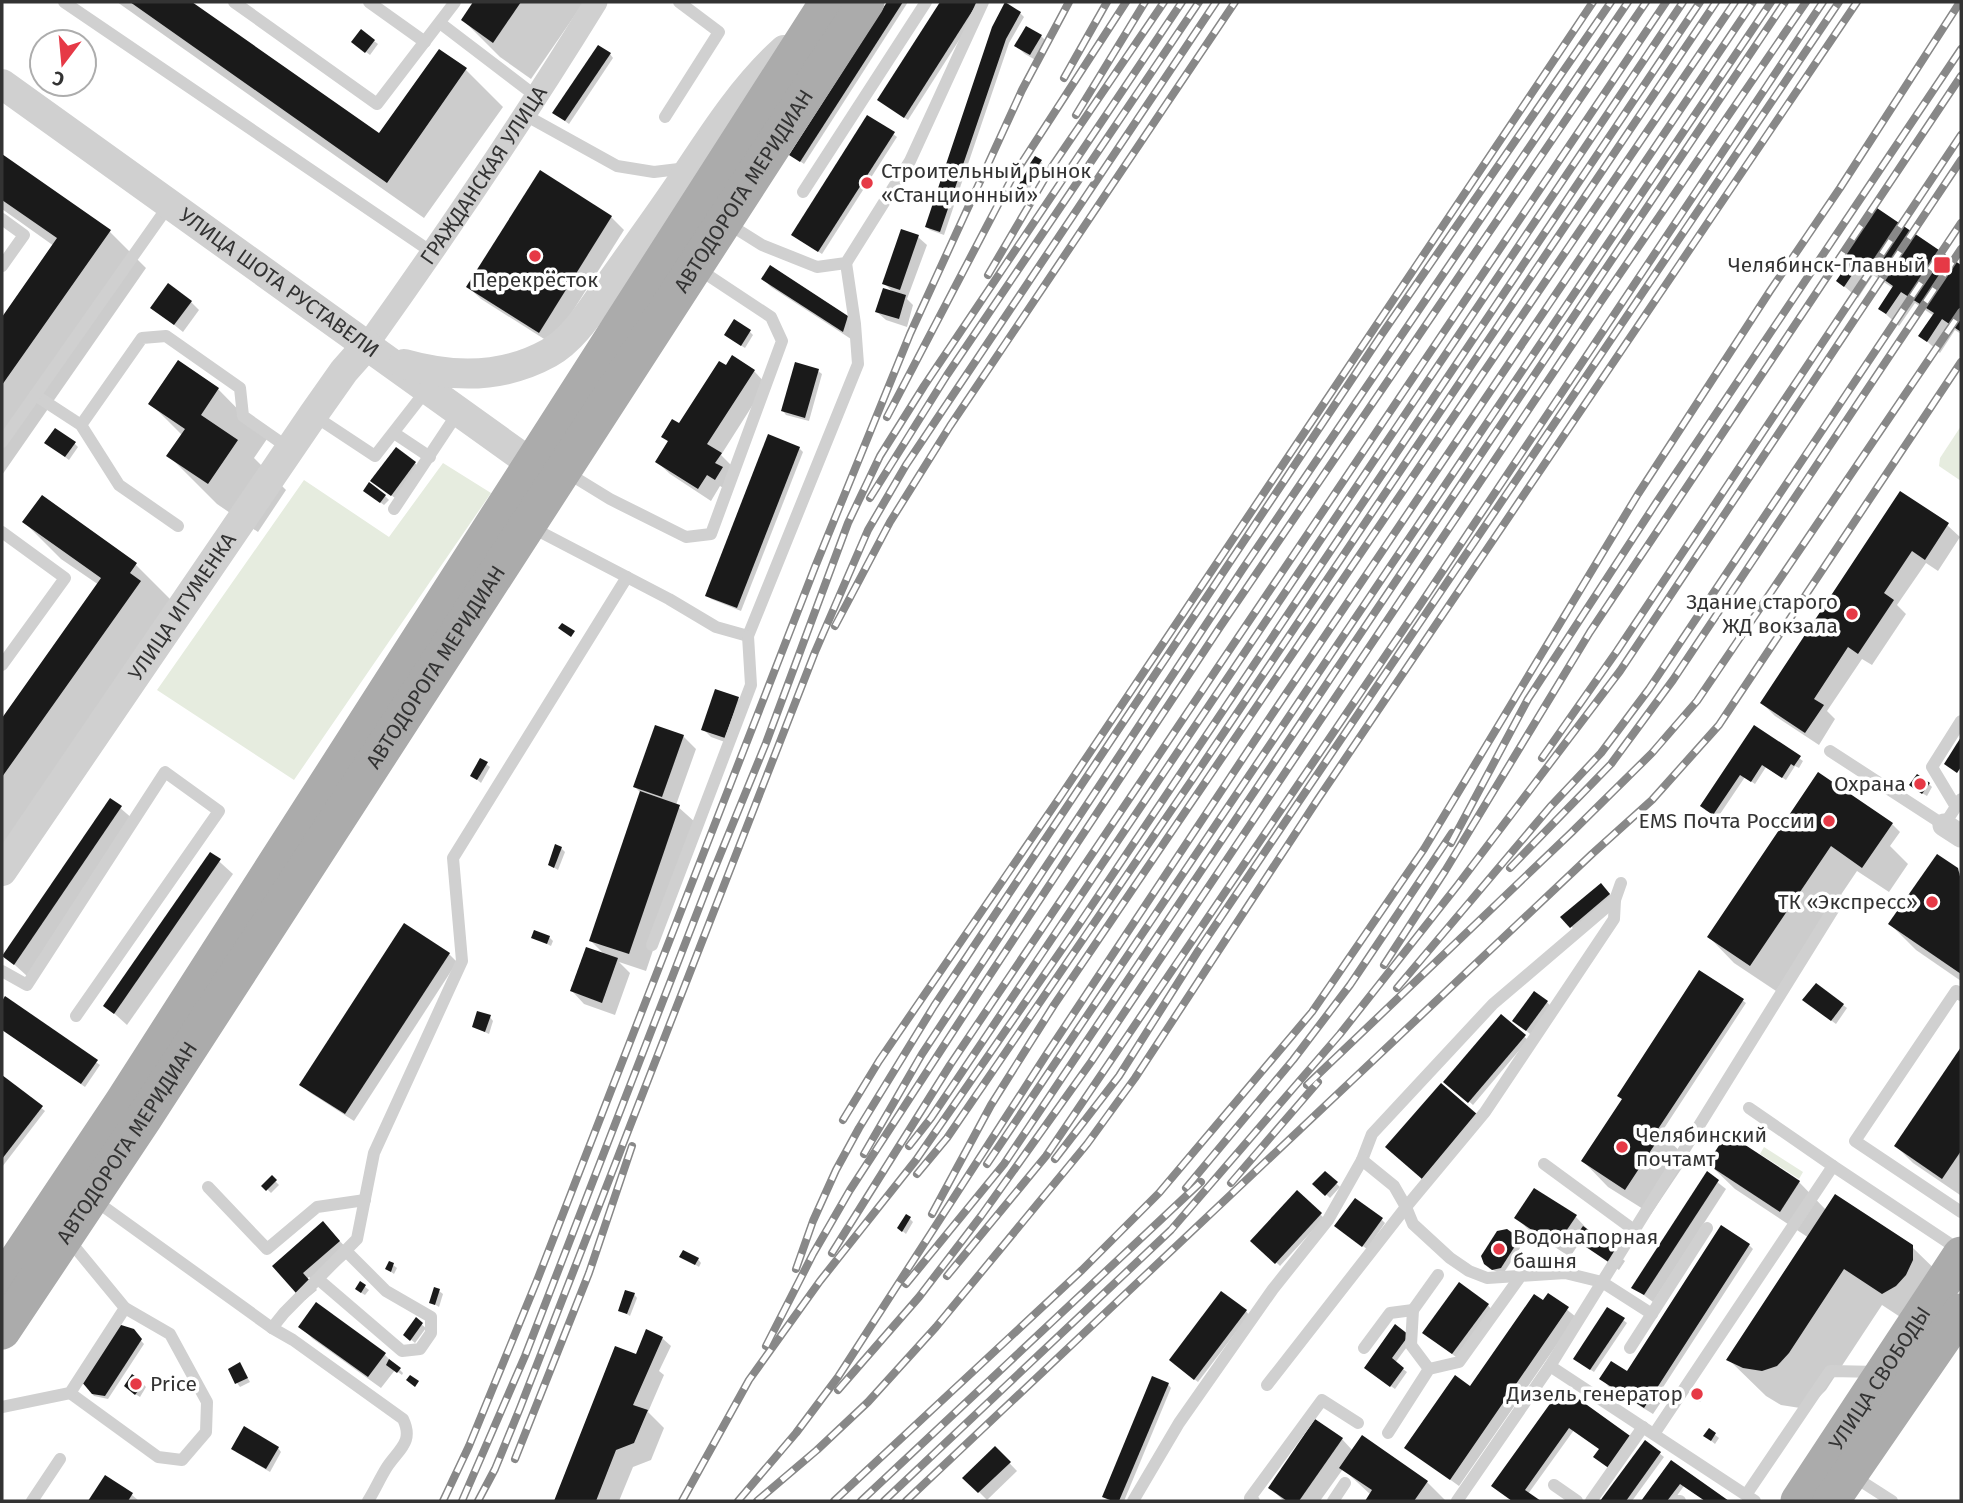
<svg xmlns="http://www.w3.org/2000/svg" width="1963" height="1503" viewBox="0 0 1963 1503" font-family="'Fira Sans',sans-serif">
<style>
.green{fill:#e6ecdf}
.shadow{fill:#0003}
.building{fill:#1a1a1a}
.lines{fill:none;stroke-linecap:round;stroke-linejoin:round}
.service{stroke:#d0d0d0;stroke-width:12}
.minor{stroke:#d0d0d0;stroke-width:23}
.tertiary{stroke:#d0d0d0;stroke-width:30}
.primary{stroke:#ababab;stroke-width:37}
.rail-casing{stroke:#888;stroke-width:8}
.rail{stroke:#fff;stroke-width:5;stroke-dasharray:16;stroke-linecap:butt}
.poi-dot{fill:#e63946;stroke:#fff;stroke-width:2.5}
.labels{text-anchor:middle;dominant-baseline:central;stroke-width:7;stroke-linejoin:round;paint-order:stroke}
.poi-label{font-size:21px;fill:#333;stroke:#fff;text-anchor:end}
.street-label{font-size:21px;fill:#333;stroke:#fff}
</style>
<rect width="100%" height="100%" fill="#fff"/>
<g class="green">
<polygon points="1961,426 1961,481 1939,466 1940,458"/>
<polygon points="443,463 491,493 294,780 157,690 304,480 389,537"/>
<polygon points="1764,1147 1803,1172 1799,1179 1760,1154"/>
</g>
<g class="shadow">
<polygon points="117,2 189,2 379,136 439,51 466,70 503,107 424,218"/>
<polygon points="476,2 584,2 531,79 500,57 463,20"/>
<polygon points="889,2 908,2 804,164 791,155"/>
<polygon points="942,2 977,2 981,6 908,120 879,100"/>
<polygon points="1020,13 1024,17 1009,43 944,235 930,230 927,227 994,28"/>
<polygon points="1041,36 1049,44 1039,62 1025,54 1016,46"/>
<polygon points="374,41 378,44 370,55 357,45"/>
<polygon points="610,54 613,58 569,124 558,116"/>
<polygon points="893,134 897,137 822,254 797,238"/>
<polygon points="2,156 109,231 146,268 2,475 2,320 54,246 2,209"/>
<polygon points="1041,162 1044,165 1040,171 1035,168"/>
<polygon points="540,173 611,217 624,230 552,344 481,299 468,287"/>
<polygon points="1033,174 1036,177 1029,190 1021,184"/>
<polygon points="1874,208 1961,267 1961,334 1955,330 1940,353 1921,336 1934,316 1915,303 1899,326 1880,309 1893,288 1873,275 1858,298 1838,281 1853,259 1845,252"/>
<polygon points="902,231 918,237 927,245 907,299 913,305 907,327 886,320 877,312 894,293 884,283"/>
<polygon points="763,279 847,318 856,326 851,339 771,287"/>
<polygon points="191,302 199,310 183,332 152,307"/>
<polygon points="750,332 753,335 745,348 729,338"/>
<polygon points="178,362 218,389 267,439 254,458 286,490 258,532 217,504 168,455 182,435 150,403"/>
<polygon points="726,367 754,371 766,384 721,455 733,467 728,491 720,486 711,501 670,474 657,462 669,443 663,436 679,425"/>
<polygon points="818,371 822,374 809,421 786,415 783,411"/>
<polygon points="75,444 78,447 69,460 50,446"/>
<polygon points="799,448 803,452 741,611 711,599 707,595"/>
<polygon points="415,463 418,467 395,498 376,484"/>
<polygon points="369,494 385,496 389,500 384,505"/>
<polygon points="1900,494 1947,525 1960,537 1938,571 1926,563 1897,605 1906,614 1872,665 1862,659 1827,711 1835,719 1819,745 1775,716 1762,703"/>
<polygon points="42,498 136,565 173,602 2,866 2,721 99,585 61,559 24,522"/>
<polygon points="716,691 738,699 747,707 733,745 711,737 703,729"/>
<polygon points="1755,727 1803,761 1799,768 1795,766 1786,780 1766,767 1755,784 1745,777 1718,817 1705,810"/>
<polygon points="683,736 696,749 676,805 696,823 646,971 619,962 630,973 615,1015 584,1004 572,991 606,956 591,941 641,793 635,787"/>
<polygon points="486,764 490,767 481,783 473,776"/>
<polygon points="1818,775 1892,824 1900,832 1890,846 1908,864 1889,892 1857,871 1776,991 1734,963 1709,937"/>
<polygon points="1929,784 1932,787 1927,796 1915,789"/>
<polygon points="111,800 134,820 27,976 5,956"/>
<polygon points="561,848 565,852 558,870 550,865"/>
<polygon points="211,854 233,874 127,1025 105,1005"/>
<polygon points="1956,870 1961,874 1961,981 1916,950 1890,924"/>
<polygon points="1609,893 1617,903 1579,935 1563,917"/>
<polygon points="533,937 549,937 553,941 551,946"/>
<polygon points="449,954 457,962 354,1121 309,1092 301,1084"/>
<polygon points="5,999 100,1065 85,1087 2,1029 2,1004"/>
<polygon points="1742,1000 1746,1003 1661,1133 1688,1159 1651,1214 1608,1187 1583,1161"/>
<polygon points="1547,1002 1555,1011 1535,1038 1514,1021"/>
<polygon points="1808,1003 1843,1005 1847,1008 1836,1024"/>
<polygon points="1501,1016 1528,1040 1473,1105 1446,1081"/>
<polygon points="490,1017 493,1021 489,1034 474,1027"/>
<polygon points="1961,1050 1961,1193 1960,1195 1913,1163 1896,1146"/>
<polygon points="2,1077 45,1111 2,1167"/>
<polygon points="1709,1164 1799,1182 1826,1210 1912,1247 1950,1284 1920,1330 1882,1305 1826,1390 1814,1402 1800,1408 1781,1405 1766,1396 1729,1360 1809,1238 1735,1189"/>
<polygon points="1325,1173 1340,1187 1330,1198 1315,1184"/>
<polygon points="1707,1174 1726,1189 1653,1302 1633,1287"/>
<polygon points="272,1178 279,1185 271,1193 264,1186"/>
<polygon points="1297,1193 1324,1218 1280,1266 1253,1241"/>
<polygon points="1576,1217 1588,1230 1587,1231 1625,1261 1619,1270 1580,1242 1570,1257 1529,1230 1516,1218"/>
<polygon points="910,1219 913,1222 906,1234 899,1228"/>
<polygon points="1382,1220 1385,1223 1367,1249 1340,1230"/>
<polygon points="1513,1235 1518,1239 1520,1248 1505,1271 1497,1272 1489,1268"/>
<polygon points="335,1236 352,1254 317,1285 309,1277 307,1279 317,1290 305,1300 274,1266"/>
<polygon points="1749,1245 1753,1249 1658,1395 1663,1399 1653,1414 1609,1387 1601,1378 1628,1374"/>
<polygon points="682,1257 698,1259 701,1263 699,1267"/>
<polygon points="393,1265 397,1268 394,1274 387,1269"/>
<polygon points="360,1283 369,1290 365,1295 360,1292"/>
<polygon points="439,1291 443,1294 439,1307 431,1302"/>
<polygon points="634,1294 637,1298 630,1316 620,1310"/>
<polygon points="1549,1295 1576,1317 1459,1486 1406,1448 1470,1388"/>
<polygon points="1488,1305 1491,1309 1456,1357 1428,1336"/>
<polygon points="1246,1311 1249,1315 1198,1382 1174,1364"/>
<polygon points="416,1320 426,1328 415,1343 409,1338"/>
<polygon points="1623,1320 1627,1323 1594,1372 1579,1362"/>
<polygon points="301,1327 384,1354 403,1373 402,1375 395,1370 381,1388 313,1339"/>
<polygon points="130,1329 144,1344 108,1399 94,1396 90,1391"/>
<polygon points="1408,1336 1412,1340 1395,1363 1407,1372 1395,1389 1369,1371"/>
<polygon points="662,1338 671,1346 659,1371 664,1375 648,1412 664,1428 651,1460 633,1467 619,1501 555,1501 598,1393"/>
<polygon points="240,1365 250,1382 240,1387 237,1383"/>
<polygon points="143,1384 146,1387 140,1397 129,1390"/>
<polygon points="1168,1384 1171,1388 1124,1501 1108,1500 1104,1497"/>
<polygon points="1563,1390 1601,1450 1574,1430 1528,1494 1538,1501 1513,1501 1497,1489"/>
<polygon points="1699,1390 1705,1395 1700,1402 1694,1396"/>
<polygon points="1709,1430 1719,1438 1715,1444 1709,1439"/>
<polygon points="1342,1439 1353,1451 1427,1482 1446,1501 1367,1501 1371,1495 1343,1469 1320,1501 1284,1501 1270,1488"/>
<polygon points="1645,1442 1664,1457 1632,1501 1603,1501"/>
<polygon points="278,1448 281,1452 270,1472 236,1452"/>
<polygon points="995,1448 1017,1471 987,1500 965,1478"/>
<polygon points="1671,1462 1726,1501 1706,1501 1684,1486 1673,1501 1644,1501"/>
<polygon points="106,1477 132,1495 139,1501 90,1501"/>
</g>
<g class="building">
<polygon points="130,2 192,2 379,133 439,49 467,68 387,183"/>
<polygon points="473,2 521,2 493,43 461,20"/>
<polygon points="887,2 903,2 800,162 789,155"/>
<polygon points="940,2 978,2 904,118 877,100"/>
<polygon points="1005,2 1021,12 1006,39 940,232 925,227 992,27"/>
<polygon points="1026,26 1042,35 1030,55 1014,46"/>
<polygon points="361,29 375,40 365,53 351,42"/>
<polygon points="598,45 611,53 565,121 552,113"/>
<polygon points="867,115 895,132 818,252 791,235"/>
<polygon points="2,154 111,230 2,385 2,317 57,238 2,200"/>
<polygon points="1035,156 1042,160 1036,169 1029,165"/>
<polygon points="1028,169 1034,172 1025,187 1019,184"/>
<polygon points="540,170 612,216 539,333 466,287"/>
<polygon points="1874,206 1961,265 1961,332 1942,319 1927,342 1918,336 1934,313 1901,292 1886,314 1878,309 1893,286 1860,263 1844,287 1836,281 1852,258 1843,252"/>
<polygon points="901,229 919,235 900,290 882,284"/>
<polygon points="770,265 848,316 843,332 761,279"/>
<polygon points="168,283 192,301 174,325 150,308"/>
<polygon points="883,288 906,295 899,319 875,312"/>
<polygon points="734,319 751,330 741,346 724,335"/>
<polygon points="732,355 755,370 707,444 722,453 715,463 723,467 715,480 707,475 698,489 655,462 668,441 661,437 672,419 679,423 719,361 726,365"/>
<polygon points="178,360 219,388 201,415 238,440 208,484 166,456 185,429 148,404"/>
<polygon points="795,362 819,369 805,418 781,411"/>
<polygon points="55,428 76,442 65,457 44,443"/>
<polygon points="768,434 800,447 737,608 705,596"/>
<polygon points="396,447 416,462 391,496 370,481"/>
<polygon points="369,482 386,495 380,503 363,491"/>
<polygon points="1900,491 1949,523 1925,560 1912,551 1884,593 1894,600 1858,654 1848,647 1814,699 1824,705 1805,733 1760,703"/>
<polygon points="42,495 137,563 130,573 141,581 2,777 2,718 101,578 22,522"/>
<polygon points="562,623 575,631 571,637 558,628"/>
<polygon points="715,689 739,697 725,738 701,730"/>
<polygon points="655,725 684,735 662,797 633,787"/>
<polygon points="1754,725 1801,756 1794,766 1791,764 1782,778 1762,765 1751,782 1740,775 1713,815 1700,806"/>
<polygon points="1961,737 1961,767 1957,773 1944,764"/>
<polygon points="480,758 488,762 477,780 470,776"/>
<polygon points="1818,772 1893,823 1862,868 1831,846 1750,966 1707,937"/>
<polygon points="1917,774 1930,783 1922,794 1909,785"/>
<polygon points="640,791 680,805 629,954 589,941"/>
<polygon points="110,798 122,806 14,965 2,956"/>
<polygon points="555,844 562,847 554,868 548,865"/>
<polygon points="210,852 221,859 114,1014 103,1006"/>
<polygon points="1937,854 1958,868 1961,881 1961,974 1888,924"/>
<polygon points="1601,883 1610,894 1570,928 1560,917"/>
<polygon points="404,923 450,953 345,1114 299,1085"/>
<polygon points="534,930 550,936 547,944 531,938"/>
<polygon points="586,947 618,958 602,1003 570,991"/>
<polygon points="1699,970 1744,999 1658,1129 1663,1132 1625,1190 1581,1161 1622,1099 1617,1096"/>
<polygon points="1816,983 1844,1004 1831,1021 1802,1000"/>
<polygon points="1534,991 1548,1001 1526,1031 1512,1021"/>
<polygon points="5,996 98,1060 81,1084 2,1030 2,1001"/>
<polygon points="477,1011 491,1015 485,1032 472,1027"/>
<polygon points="1501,1014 1526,1035 1468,1103 1443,1082"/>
<polygon points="1961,1047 1961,1151 1942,1179 1894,1146"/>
<polygon points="2,1075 43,1106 2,1159"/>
<polygon points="1441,1083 1478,1115 1422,1179 1385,1147"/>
<polygon points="1727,1133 1800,1181 1780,1212 1707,1164"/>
<polygon points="1325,1171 1338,1182 1325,1196 1312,1184"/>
<polygon points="1707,1171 1719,1180 1644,1295 1631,1288"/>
<polygon points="272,1175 277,1180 266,1191 261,1186"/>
<polygon points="1534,1188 1577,1215 1556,1246 1514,1218"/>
<polygon points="1297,1190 1322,1213 1275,1264 1250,1241"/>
<polygon points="1835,1194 1913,1245 1913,1260 1906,1275 1896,1286 1882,1294 1844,1269 1789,1353 1777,1366 1762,1371 1743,1368 1726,1360"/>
<polygon points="1355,1198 1383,1218 1362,1247 1334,1226"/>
<polygon points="906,1214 911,1217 902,1232 897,1228"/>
<polygon points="323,1221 340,1241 303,1273 310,1281 296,1293 272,1266"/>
<polygon points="1721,1225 1750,1244 1644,1408 1599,1379 1611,1361 1627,1371"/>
<polygon points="1583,1226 1618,1251 1610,1263 1574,1239"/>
<polygon points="1507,1229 1514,1234 1517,1243 1501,1268 1492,1270 1484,1264 1481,1256 1497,1231"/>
<polygon points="683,1250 699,1258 695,1265 679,1257"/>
<polygon points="389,1261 394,1263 391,1272 385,1269"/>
<polygon points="360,1281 366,1285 361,1293 355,1289"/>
<polygon points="1459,1282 1489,1304 1452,1354 1422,1333"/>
<polygon points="434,1287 440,1289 435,1305 429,1303"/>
<polygon points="625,1290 635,1293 627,1314 618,1311"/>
<polygon points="1221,1291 1247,1310 1194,1380 1169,1360"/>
<polygon points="1548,1293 1569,1307 1450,1480 1404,1448 1455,1375 1470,1386 1534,1294 1543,1300"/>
<polygon points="316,1302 386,1353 368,1377 298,1327"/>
<polygon points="1607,1307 1625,1318 1590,1370 1573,1359"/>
<polygon points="416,1317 423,1323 410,1341 403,1335"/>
<polygon points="118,1324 134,1329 142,1339 105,1396 92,1394 81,1381"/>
<polygon points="1395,1324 1409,1335 1392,1358 1404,1368 1390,1387 1364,1368"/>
<polygon points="646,1329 663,1337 633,1405 648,1410 634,1443 616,1450 596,1501 554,1501 615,1346 636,1354"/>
<polygon points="389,1359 401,1368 397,1373 386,1365"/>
<polygon points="240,1362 248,1378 235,1384 228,1369"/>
<polygon points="132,1374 144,1383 135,1395 124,1386"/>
<polygon points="410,1375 419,1381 415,1387 406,1380"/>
<polygon points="1152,1376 1169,1383 1119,1501 1113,1501 1102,1497"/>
<polygon points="1562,1387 1633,1438 1610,1469 1593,1457 1599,1449 1569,1428 1525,1490 1541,1501 1512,1501 1491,1486"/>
<polygon points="1699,1387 1703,1390 1696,1400 1692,1397"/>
<polygon points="1315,1419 1343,1438 1299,1501 1287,1501 1268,1488"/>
<polygon points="244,1426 279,1447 266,1469 231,1449"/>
<polygon points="1709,1428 1716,1433 1711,1441 1703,1436"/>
<polygon points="1362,1435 1428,1481 1414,1501 1365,1501 1372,1490 1339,1468"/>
<polygon points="1645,1440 1661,1452 1626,1501 1600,1501"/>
<polygon points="995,1446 1011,1462 978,1493 962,1478"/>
<polygon points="1671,1460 1729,1501 1705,1501 1680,1484 1667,1501 1641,1501"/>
<polygon points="105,1475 133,1493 128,1501 88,1501"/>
</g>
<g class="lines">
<g class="service">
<polyline points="64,2 433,253"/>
<polyline points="234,2 377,104 455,2"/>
<polyline points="369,2 425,42"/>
<polyline points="440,23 537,97"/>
<polyline points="525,115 617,166 654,172 687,168"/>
<polyline points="665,117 719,32 679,2"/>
<polyline points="803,192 926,2"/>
<polyline points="2,219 24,235 2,266"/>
<polyline points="727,223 762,245 817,267 846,263 910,161 983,2"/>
<polyline points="35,395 81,425 119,485 178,526"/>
<polyline points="313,415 375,456 428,388"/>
<polyline points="81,425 142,338 166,336 240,388 243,416 290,449"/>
<polyline points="394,433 430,457"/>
<polyline points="2,442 169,205"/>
<polyline points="566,472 610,499 686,537 711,534 782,341 771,317 697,268"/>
<polyline points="394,509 459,411"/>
<polyline points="529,526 669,599 716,627 748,636 858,364 855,324 846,263"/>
<polyline points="2,532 65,578 2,665"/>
<polyline points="1830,751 1944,825 1961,799"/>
<polyline points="1956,807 1932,767 1961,721"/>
<polyline points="652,945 751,685 748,636"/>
<polyline points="2,971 27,985 165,772 219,811 76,1016"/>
<polyline points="1961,995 1956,991 1855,1141 1961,1212"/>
<polyline points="1749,1108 1833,1166"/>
<polyline points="1362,1160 1372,1134 1493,1004 1615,900 1621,883"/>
<polyline points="1544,1164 1634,1230"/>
<polyline points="208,1187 267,1249 317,1207 365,1200"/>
<path d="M93,1199L272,1328L293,1340L403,1419C414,1442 399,1449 387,1467C380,1478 375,1490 368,1501"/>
<polyline points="318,1279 402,1351 420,1349 431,1333 431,1317 386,1291 346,1251"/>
<polyline points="272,1328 284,1313 357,1239 374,1153 462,961 453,858 627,577"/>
<polyline points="1364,1348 1390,1313 1413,1310"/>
<polyline points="1630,1348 1707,1228"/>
<polyline points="1550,1366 1755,1501"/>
<polyline points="1429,1369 1411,1345 1413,1310 1438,1275"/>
<polyline points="1267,1385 1406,1207 1485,1112 1614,919 1615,900"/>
<polyline points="70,1393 158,1457 182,1460 206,1432 207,1402 170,1334 125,1308"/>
<polyline points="2,1407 70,1393 125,1308 69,1240"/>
<polyline points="1388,1433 1429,1369 1459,1362 1520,1277"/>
<polyline points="1654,1434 1833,1166 1961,1251"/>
<polyline points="1853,1476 1892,1501"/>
<polyline points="1554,1485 1577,1501"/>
<polyline points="1746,1495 1830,1371 1879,1372"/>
<polyline points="32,1501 60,1459"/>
<polyline points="1133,1501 1179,1423 1273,1289 1328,1220 1362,1160 1394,1186 1406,1207 1413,1224 1450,1258 1469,1271 1487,1278 1565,1273 1602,1282 1652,1314"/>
<polyline points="1254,1501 1250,1498 1322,1400 1358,1423"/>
<polyline points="1333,1501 1345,1483"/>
<polyline points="1457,1501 1550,1366 1839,900"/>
<polyline points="1591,1501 1643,1427"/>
<polyline points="1676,1501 1680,1501"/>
</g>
<g class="minor">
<path id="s1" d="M367,345C447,233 524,119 596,2"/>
<polyline points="1944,825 1961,836"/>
</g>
<g class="tertiary">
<path id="s2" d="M2,84L550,477"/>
<path d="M404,364C453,378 504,378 549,353C577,337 593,306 612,281C634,250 656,220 677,189C709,141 741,89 784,50"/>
<path id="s3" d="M2,871L313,415L344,371L367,345"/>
</g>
<g class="primary">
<polyline points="2,1283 123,1102 828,2"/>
<path id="s4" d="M2,1331L144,1118L866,2"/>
<path id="s5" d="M1799,1501L1961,1255"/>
<polyline points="1831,1501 1961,1312"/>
</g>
<g class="rail-casing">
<g id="rail">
<polyline points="1064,78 1107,2"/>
<polyline points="1076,115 1145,2"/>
<polyline points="988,275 1051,168 1164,2"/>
<polyline points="887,417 1012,178 1126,2"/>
<polyline points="870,498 947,375 1199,2"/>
<polyline points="835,626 890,522 950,426 1235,2"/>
<polyline points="1542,758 1617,651 1961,135"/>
<polyline points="1451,843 1528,699 1656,503 1961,49"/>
<polyline points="1510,868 1611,764 1673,680 1961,249"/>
<polyline points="1384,965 1445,871 1590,632 1961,76"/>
<polyline points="1397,988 1550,807 1601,753 1649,689 1961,223"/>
<polyline points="1307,1085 1572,832 1652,753 1697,701 1961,312"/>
<polyline points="843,1120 879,1061 1060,797 1593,2"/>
<polyline points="909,1146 931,1118 1683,2"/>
<polyline points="864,1154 922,1054 1242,570 1628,2"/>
<polyline points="1055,1159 1119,1076 1198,951 1839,2"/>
<polyline points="987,1164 1771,2"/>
<polyline points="917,1174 947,1138 1194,777 1716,2"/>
<polyline points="1231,1183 1318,1082"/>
<polyline points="1186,1188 1293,1060 1350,985 1452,833"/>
<polyline points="932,1214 991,1105 1054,1005 1735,2"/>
<polyline points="832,1253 950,1065 1666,2"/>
<polyline points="796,1269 813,1221 836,1170 859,1128 934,1006 1382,334 1611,2"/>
<polyline points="947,1276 1046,1156 1420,605 1823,2"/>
<polyline points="906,1284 1004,1164 1041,1109 1785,2"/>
<polyline points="766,1346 813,1254 850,1190 982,987 1220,627 1646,2"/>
<polyline points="838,1390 919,1297 981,1216 1091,1062 1602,300 1806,2"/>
<polyline points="515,1459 589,1273 632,1146"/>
<polyline points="443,1501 469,1446 538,1278 815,567 910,334 1022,90 1069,2"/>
<polyline points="462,1501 525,1356 711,877 766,743 848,523 880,456 924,386 1182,2"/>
<polyline points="478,1501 495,1469 520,1408 815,652 868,530 906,465 1216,2"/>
<polyline points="682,1501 749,1380 820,1281 916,1160 1078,926 1700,2"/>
<polyline points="738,1501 796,1433 838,1377 1048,1052 1273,713 1753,2"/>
<polyline points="757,1501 817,1450 868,1402 936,1327 1087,1144 1135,1078 1318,799 1857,2"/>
<polyline points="834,1501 1082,1270 1159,1193 1312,1012 1424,849 1638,494 1770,291 1840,188 1960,2"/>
<polyline points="861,1501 1201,1182"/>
<polyline points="884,1501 1171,1230 1340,1034 1457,886 1620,671 1961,160"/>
<polyline points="906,1501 1592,854 1652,800 1719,725 1961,362"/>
</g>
</g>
<use href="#rail" class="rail"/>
</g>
<g class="poi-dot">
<circle cx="867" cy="183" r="7"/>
<circle cx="535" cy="256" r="7"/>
<rect x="1933" y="256" width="18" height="18" rx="3.5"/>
<circle cx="1852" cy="614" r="7"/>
<circle cx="1920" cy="784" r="7"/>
<circle cx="1829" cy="821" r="7"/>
<circle cx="1932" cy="902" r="7"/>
<circle cx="1622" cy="1147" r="7"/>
<circle cx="1499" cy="1249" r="7"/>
<circle cx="136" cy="1384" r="7"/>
<circle cx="1697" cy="1394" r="7"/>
</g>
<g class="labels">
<g class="poi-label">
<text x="881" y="171" text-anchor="start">Строительный рынок<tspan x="881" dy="24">«Станционный»</tspan></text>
<text x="1926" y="265">Челябинск-Главный</text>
<text x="535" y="280" text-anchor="middle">Перекрёсток</text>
<text x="1838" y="602">Здание старого<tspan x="1838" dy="24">ЖД вокзала</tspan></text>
<text x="1906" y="784">Охрана</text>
<text x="1815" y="821">EMS Почта России</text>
<text x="1918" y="902">ТК «Экспресс»</text>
<text x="1636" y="1135" text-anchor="start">Челябинский<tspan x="1636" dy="24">почтамт</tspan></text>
<text x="1513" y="1237" text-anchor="start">Водонапорная<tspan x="1513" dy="24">башня</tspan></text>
<text x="150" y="1384" text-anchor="start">Price</text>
<text x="1683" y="1394">Дизель генератор</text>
</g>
<g class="street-label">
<text stroke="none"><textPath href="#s1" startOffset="206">ГРАЖДАНСКАЯ УЛИЦА</textPath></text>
<text stroke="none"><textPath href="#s4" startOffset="1360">АВТОДОРОГА МЕРИДИАН</textPath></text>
<text stroke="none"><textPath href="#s2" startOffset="341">УЛИЦА ШОТА РУСТАВЕЛИ</textPath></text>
<text stroke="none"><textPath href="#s3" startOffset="320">УЛИЦА ИГУМЕНКА</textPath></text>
<text stroke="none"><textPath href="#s4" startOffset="793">АВТОДОРОГА МЕРИДИАН</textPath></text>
<text stroke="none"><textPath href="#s4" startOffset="226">АВТОДОРОГА МЕРИДИАН</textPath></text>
<text stroke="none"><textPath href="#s5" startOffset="147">УЛИЦА СВОБОДЫ</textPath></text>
</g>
</g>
<rect width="1963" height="1503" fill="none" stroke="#333333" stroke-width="7"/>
<g transform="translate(63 63) rotate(196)"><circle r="33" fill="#ffffff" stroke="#adadad" stroke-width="2"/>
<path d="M0-5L12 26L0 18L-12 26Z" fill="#e63946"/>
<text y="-10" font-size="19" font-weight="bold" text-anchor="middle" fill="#333333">С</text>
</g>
</svg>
